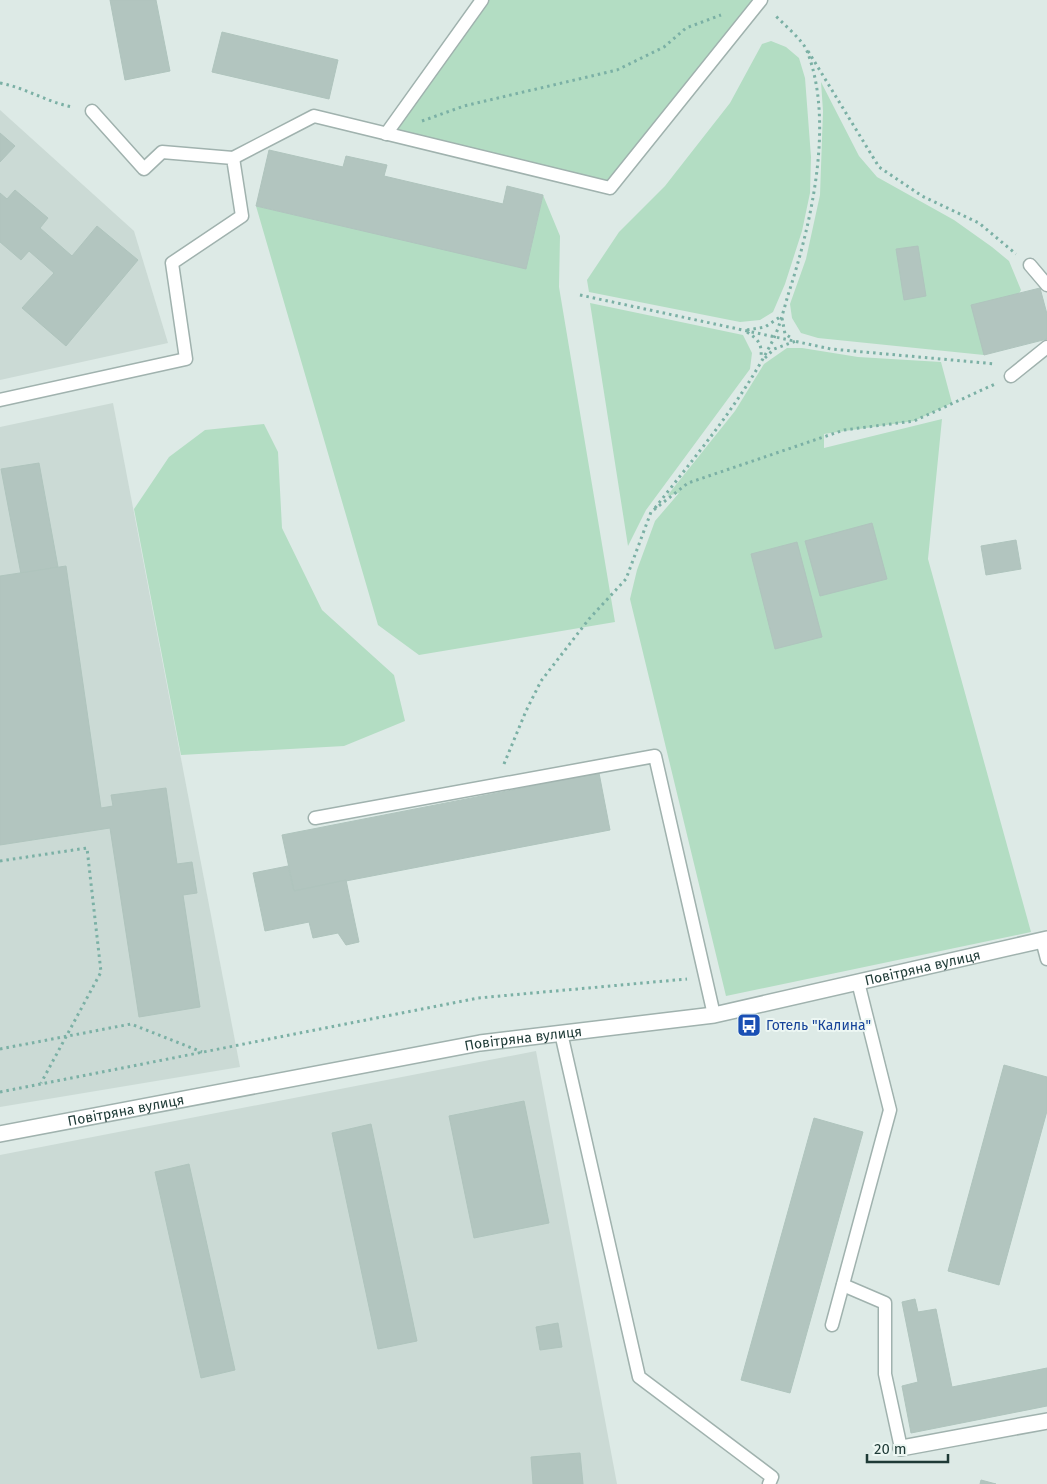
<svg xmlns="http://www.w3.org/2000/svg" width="1047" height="1484" viewBox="0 0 1047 1484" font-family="'Fira Sans',sans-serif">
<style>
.built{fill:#cbdad5}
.green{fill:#b3ddc3}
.building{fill:#b2c5bf;stroke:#afc4bd}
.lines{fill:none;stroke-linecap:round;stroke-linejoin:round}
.service-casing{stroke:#a0b2ae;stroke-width:15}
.minor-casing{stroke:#a0b2ae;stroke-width:18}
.path{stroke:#7bb0a5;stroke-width:3;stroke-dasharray:2.5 4;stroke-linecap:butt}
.service{stroke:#fff;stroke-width:12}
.minor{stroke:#fff;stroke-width:15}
.labels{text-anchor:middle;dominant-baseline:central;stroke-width:4;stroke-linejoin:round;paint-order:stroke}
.street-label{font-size:14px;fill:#1e3a36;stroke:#edf7f3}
.transit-label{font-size:14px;fill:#164399;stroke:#edf7f3;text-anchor:start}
</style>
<rect width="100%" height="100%" fill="#ddeae6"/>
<g class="built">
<polygon points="0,110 134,231 168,343 0,380"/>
<polygon points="113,403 240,1067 0,1107 0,427"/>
<polygon points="536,1051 617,1484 0,1484 0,1155"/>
</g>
<g class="green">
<polygon points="482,0 752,0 758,3 610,188 386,134"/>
<polygon points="771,41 786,47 799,58 805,78 811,157 810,193 802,231 785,284 773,312 760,320 740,322 589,292 587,280 619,232 665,186 730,103 762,44"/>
<polygon points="821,82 859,156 877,177 954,220 992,247 1009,261 1021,290 984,355 818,338 801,333 792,318 790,304 806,259 820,195 823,111"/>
<polygon points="543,195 560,236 559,287 615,622 419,655 378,625 256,206 526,268"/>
<polygon points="590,303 743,335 752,353 750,369 646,510 628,546"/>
<polygon points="787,348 802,348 858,357 941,362 952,403 914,421 824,434 824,448 942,419 928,559 1031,932 726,996 630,599 637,570 655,521 679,493 667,496 735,411 764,364"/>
<polygon points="264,424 278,452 282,528 322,610 394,675 405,721 344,746 181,755 134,509 169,457 205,430"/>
</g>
<g class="building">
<polygon points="110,0 156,0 170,71 125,80"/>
<polygon points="222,32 338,60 329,99 212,72"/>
<polygon points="0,133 15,146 0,162"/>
<polygon points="269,150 343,167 346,156 387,165 384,176 503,204 507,186 543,195 526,269 256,206"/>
<polygon points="15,190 48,218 40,228 72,256 97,226 138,260 66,346 22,308 54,273 29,251 21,260 0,242 0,193 7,199"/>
<polygon points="918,246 926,296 904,300 896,249"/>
<polygon points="1040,288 1047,314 1047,339 984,355 971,305"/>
<polygon points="39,463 58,567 21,574 1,469"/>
<polygon points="872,523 887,579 820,596 805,541"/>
<polygon points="1016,540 1021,569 986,575 981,546"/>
<polygon points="797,542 822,637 775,649 751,554"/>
<polygon points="66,566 101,808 113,806 111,795 166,788 177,864 192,862 197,893 183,895 200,1007 139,1017 110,828 0,845 0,576"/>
<polygon points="599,773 610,830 294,891 282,835"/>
<polygon points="288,866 294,891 346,880 359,942 346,945 338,933 313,938 309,922 265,931 253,873"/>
<polygon points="1004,1065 1047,1077 1047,1111 999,1285 948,1271"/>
<polygon points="524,1101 549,1223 474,1238 449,1116"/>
<polygon points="814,1118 863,1132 790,1393 741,1380"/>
<polygon points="371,1124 417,1341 378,1349 332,1133"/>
<polygon points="189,1164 235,1370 201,1378 155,1172"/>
<polygon points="915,1299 918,1312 936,1309 952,1387 1047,1368 1047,1406 911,1433 902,1386 918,1382 902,1302"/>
<polygon points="558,1323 562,1347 540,1350 536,1327"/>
<polygon points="580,1453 583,1484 533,1484 531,1457"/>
<polygon points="981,1480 996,1484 980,1484"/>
</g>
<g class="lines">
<g class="service-casing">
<g id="service">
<polyline points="386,134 482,0"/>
<polyline points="233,158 314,116 610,188 761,0"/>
<polyline points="1030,265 1047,285"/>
<polyline points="1011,376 1047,347"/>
<polyline points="0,400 186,359 172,263 242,216 233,158 162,152 144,169 92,111"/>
<polyline points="315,818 655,756 714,1015"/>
<polyline points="1042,940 1047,959"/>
<polyline points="561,1033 639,1377 772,1477 769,1484"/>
<polyline points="843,1285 885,1303 885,1374 901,1448"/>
<polyline points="832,1325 890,1110 858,982"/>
</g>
</g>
<g class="minor-casing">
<g id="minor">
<path id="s1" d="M0,1134L480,1043L714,1015L1047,939"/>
<polyline points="901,1448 1047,1421"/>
</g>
</g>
<g class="path">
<polyline points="808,51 879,167 922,196 979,223 1016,254"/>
<path d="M0,83C26,88 47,102 72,107"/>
<polyline points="422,121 464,106 617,70 664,47 686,28 721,15"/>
<polyline points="580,295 831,349 996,364"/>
<polyline points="782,318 785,334 793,339"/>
<polyline points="747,330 765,327 780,317"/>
<path d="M747,332C759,340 762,344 761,358"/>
<polyline points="765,358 774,349 796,341"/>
<path d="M655,508C697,454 743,400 774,338C780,325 784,309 788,295C811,225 835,122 807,51C803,40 783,24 774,14"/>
<polyline points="504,764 526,711 541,681 589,619 626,579 651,512 688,483 844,430 914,421 995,384"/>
<polyline points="0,861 87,848 101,972 41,1083"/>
<polyline points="0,1049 131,1024 202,1052"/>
<polyline points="0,1092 478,998 687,979"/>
</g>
<use href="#service" class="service"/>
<use href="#minor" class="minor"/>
</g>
<defs>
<g id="bus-square" transform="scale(1.25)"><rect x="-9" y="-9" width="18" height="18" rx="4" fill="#1a4fb4" stroke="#edf7f3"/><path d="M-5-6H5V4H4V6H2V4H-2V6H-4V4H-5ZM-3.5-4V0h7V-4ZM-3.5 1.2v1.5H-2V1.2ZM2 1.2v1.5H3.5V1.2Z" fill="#fff"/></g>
</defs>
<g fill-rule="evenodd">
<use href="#bus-square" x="749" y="1025"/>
</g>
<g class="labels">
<g class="street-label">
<text stroke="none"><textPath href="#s1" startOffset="938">Повітряна вулиця</textPath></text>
<text stroke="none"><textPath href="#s1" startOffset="532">Повітряна вулиця</textPath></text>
<text stroke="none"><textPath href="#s1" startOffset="128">Повітряна вулиця</textPath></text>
</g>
<g class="transit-label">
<text x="766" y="1025">Готель "Калина"</text>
</g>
</g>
<path d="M867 1454v8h81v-8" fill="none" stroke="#1e3a36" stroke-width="2.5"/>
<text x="874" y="1454" font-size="15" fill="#1e3a36" stroke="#edf7f3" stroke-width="4" paint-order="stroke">20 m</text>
</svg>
